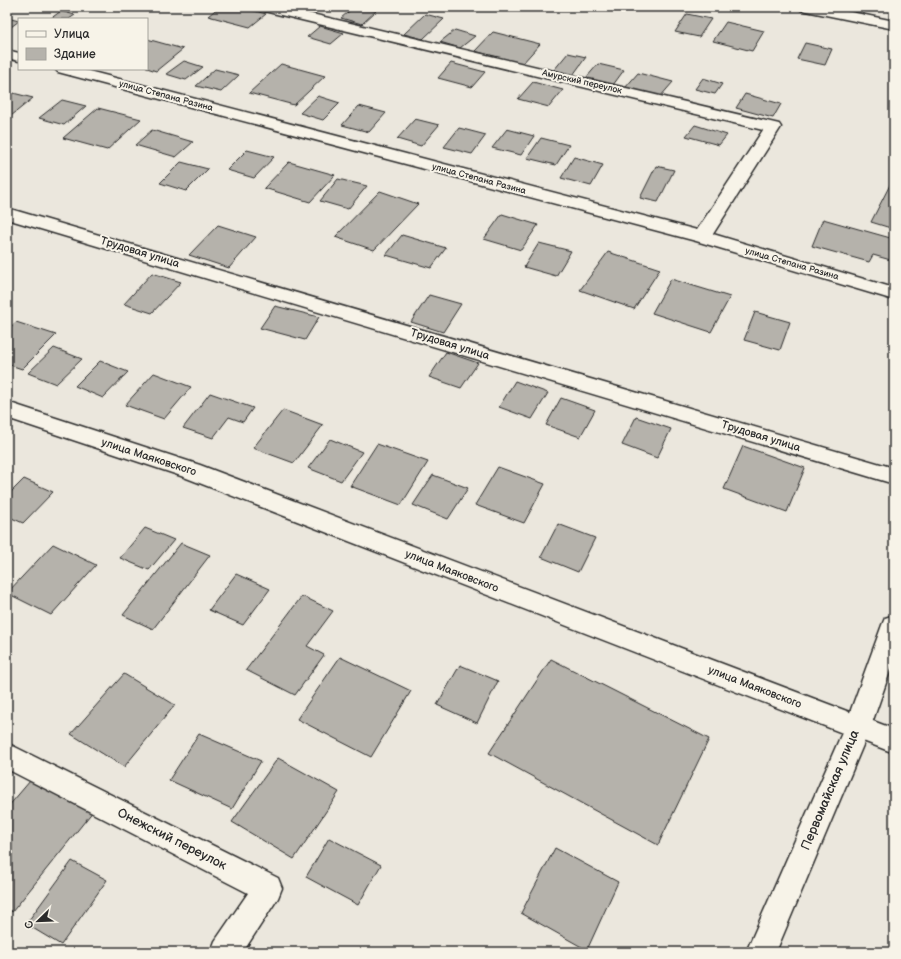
<svg xmlns="http://www.w3.org/2000/svg" width="901" height="959" viewBox="0 0 901 959" font-family="'Balsamiq Sans',sans-serif">
<style>
.building{fill:#b5b2ab;stroke:#2b2b2b}
.lines{fill:none;stroke-linecap:round;stroke-linejoin:round}
.minor-casing{stroke:#2b2b2b;stroke-width:3}
.secondary-casing{stroke:#2b2b2b;stroke-width:3}
.minor{fill:#f7f3e8;fill-rule:evenodd}
.secondary{fill:#f7f3e8;fill-rule:evenodd}
.labels{text-anchor:middle;dominant-baseline:central;stroke-width:4;stroke-linejoin:round;paint-order:stroke}
.far-street-label{font-size:9px;fill:#2b2b2b;stroke:#f7f3e8}
.street-label{font-size:11px;fill:#2b2b2b;stroke:#f7f3e8}
.near-street-label{font-size:13px;fill:#2b2b2b;stroke:#f7f3e8}
</style>
<rect width="100%" height="100%" fill="#ebe7dd"/>
<filter id="ink" filterUnits="userSpaceOnUse"><feTurbulence type="fractalNoise" baseFrequency=".025" numOctaves="2"/><feDisplacementMap in="SourceGraphic" scale="8" xChannelSelector="R" yChannelSelector="G"/><feConvolveMatrix kernelMatrix="1 2 1 2 8 2 1 2 1" color-interpolation-filters="sRGB"/></filter>
<g filter="url(#ink)">
<g class="building">
<polygon points="219,7 239,7 266,14 250,27 208,16"/>
<polygon points="354,7 360,7 376,11 362,24 341,18"/>
<polygon points="61,11 75,15 69,19 50,19"/>
<polygon points="425,14 444,19 423,39 404,34"/>
<polygon points="687,14 711,19 699,37 675,32"/>
<polygon points="7,18 19,21 7,30"/>
<polygon points="726,22 764,31 752,51 713,41"/>
<polygon points="320,26 344,33 331,44 307,37"/>
<polygon points="455,30 475,36 460,48 440,42"/>
<polygon points="493,32 540,44 522,64 475,51"/>
<polygon points="147,39 183,49 156,71 147,68"/>
<polygon points="805,43 832,49 825,65 797,59"/>
<polygon points="568,53 586,57 573,75 554,70"/>
<polygon points="184,61 203,67 186,80 166,74"/>
<polygon points="451,63 485,72 472,87 438,78"/>
<polygon points="281,64 325,76 294,105 249,93"/>
<polygon points="598,64 624,70 613,85 586,78"/>
<polygon points="215,69 239,75 221,92 196,86"/>
<polygon points="638,73 673,82 660,97 625,88"/>
<polygon points="703,78 722,84 715,94 695,89"/>
<polygon points="533,82 563,90 549,107 518,99"/>
<polygon points="13,93 33,98 11,116 7,115 7,97"/>
<polygon points="745,94 781,104 773,118 736,108"/>
<polygon points="318,96 340,103 323,120 300,113"/>
<polygon points="62,100 86,106 64,125 39,118"/>
<polygon points="359,106 386,113 369,132 342,125"/>
<polygon points="98,108 141,119 107,150 63,138"/>
<polygon points="415,119 439,125 421,146 397,139"/>
<polygon points="695,125 727,135 719,145 686,136"/>
<polygon points="459,128 486,135 472,154 444,147"/>
<polygon points="507,129 534,136 521,155 492,148"/>
<polygon points="152,130 193,142 176,157 135,145"/>
<polygon points="541,138 569,145 556,165 527,158"/>
<polygon points="247,150 274,157 254,178 227,170"/>
<polygon points="574,157 603,165 591,186 561,178"/>
<polygon points="181,162 208,169 186,191 160,183"/>
<polygon points="289,162 335,175 310,202 264,188"/>
<polygon points="656,166 674,170 658,202 640,198"/>
<polygon points="894,177 894,229 871,222"/>
<polygon points="338,179 367,186 348,209 320,201"/>
<polygon points="380,191 418,204 374,250 335,237"/>
<polygon points="502,214 538,225 521,250 484,239"/>
<polygon points="823,219 894,239 894,261 873,255 869,262 812,246"/>
<polygon points="218,225 256,237 229,268 189,255"/>
<polygon points="402,235 446,248 431,268 386,255"/>
<polygon points="539,243 571,251 556,276 524,267"/>
<polygon points="608,252 660,269 634,309 580,290"/>
<polygon points="152,273 181,282 152,313 124,304"/>
<polygon points="671,279 730,297 711,332 652,313"/>
<polygon points="429,295 461,304 443,332 411,322"/>
<polygon points="275,306 319,317 305,340 260,328"/>
<polygon points="755,312 790,322 780,350 744,340"/>
<polygon points="16,322 56,335 22,369 7,364 7,330"/>
<polygon points="54,348 82,359 56,384 28,373"/>
<polygon points="446,352 478,363 461,388 429,377"/>
<polygon points="100,361 128,372 103,398 75,386"/>
<polygon points="154,373 191,387 164,419 125,405"/>
<polygon points="515,381 548,393 532,419 499,407"/>
<polygon points="210,393 253,408 243,422 229,417 213,438 183,428"/>
<polygon points="561,398 595,410 580,437 546,425"/>
<polygon points="283,410 323,425 294,463 253,448"/>
<polygon points="636,417 671,429 657,458 622,445"/>
<polygon points="330,439 362,452 341,481 308,468"/>
<polygon points="377,444 428,462 401,505 350,486"/>
<polygon points="743,446 805,468 787,512 724,489"/>
<polygon points="498,467 545,484 524,523 475,505"/>
<polygon points="433,475 468,488 448,519 413,505"/>
<polygon points="24,479 53,492 23,523 7,516 7,496"/>
<polygon points="558,524 595,538 578,572 541,557"/>
<polygon points="145,528 174,540 149,570 120,558"/>
<polygon points="181,543 210,555 153,629 123,615"/>
<polygon points="53,544 96,565 51,615 7,593"/>
<polygon points="236,574 270,589 243,625 209,610"/>
<polygon points="302,596 333,611 307,646 324,655 295,695 246,670"/>
<polygon points="340,657 411,691 371,757 297,719"/>
<polygon points="551,659 709,739 658,845 489,753"/>
<polygon points="460,665 498,681 477,723 437,705"/>
<polygon points="124,674 175,705 124,767 71,734"/>
<polygon points="199,734 261,761 232,809 169,780"/>
<polygon points="278,758 339,792 294,859 232,822"/>
<polygon points="36,774 94,810 12,912 7,908 7,808"/>
<polygon points="329,838 381,865 358,905 306,877"/>
<polygon points="555,848 618,882 587,950 521,913"/>
<polygon points="72,861 107,880 61,945 26,924"/>
</g>
<g class="lines">
<g class="minor-casing">
<g id="minor">
<polygon points="257,7 282,7 779,124 781,127 713,234 894,288 894,300 696,241 58,72 55,69 81,69 697,230 763,130 264,11 259,10"/>
<polygon points="799,7 827,7 894,21 894,29 806,11 801,10"/>
<polygon points="7,50 19,53 19,61 7,58"/>
<polygon points="7,208 894,468 894,484 7,219"/>
<polygon points="7,402 200,465 894,729 894,753 184,477 7,418"/>
<polygon points="7,743 278,878 282,888 278,898 243,952 211,952 215,941 248,893 7,769"/>
</g>
</g>
<g class="secondary-casing">
<polygon id="secondary" points="894,615 894,660 871,726 776,952 746,952 845,726 882,625 885,618"/>
</g>
<use href="#minor" class="minor"/>
<use href="#secondary" class="secondary"/>
</g>
</g>
<g class="labels">
<g class="far-street-label">
<text transform="translate(582 82) rotate(13)">Амурский переулок</text>
<text transform="translate(166 96) rotate(15)">улица Степана Разина</text>
<text transform="translate(479 179) rotate(15)">улица Степана Разина</text>
<text transform="translate(792 264) rotate(16)">улица Степана Разина</text>
</g>
<g class="street-label">
<text transform="translate(140 252) rotate(17)">Трудовая улица</text>
<text transform="translate(450 344) rotate(17)">Трудовая улица</text>
<text transform="translate(761 436) rotate(17)">Трудовая улица</text>
<text transform="translate(149 457) rotate(18)">улица Маяковского</text>
<text transform="translate(452 571) rotate(21)">улица Маяковского</text>
<text transform="translate(755 687) rotate(21)">улица Маяковского</text>
</g>
<g class="near-street-label">
<text transform="translate(830 790) rotate(-67)">Первомайская улица</text>
<text transform="translate(172 839) rotate(27)">Онежский переулок</text>
</g>
</g>
<rect width="901" height="959" fill="none" stroke="#f7f3e8" stroke-width="24"/>
<rect x="12" y="12" width="877" height="935" fill="none" stroke="#2b2b2b" stroke-width="1.5" filter="url(#ink)"/>
<rect x="18" y="18" width="130" height="52" fill="#f7f3e8" stroke="#a5a39c"/>
<rect x="26" y="31" width="20" height="6" fill="#f7f3e8" stroke="#a5a39c"/>
<text x="54" y="38" font-size="12" fill="#2b2b2b">Улица</text>
<rect x="26" y="48" width="20" height="12" fill="#b5b2ab" stroke="#a5a39c"/>
<text x="54" y="58" font-size="12" fill="#2b2b2b">Здание</text>
<g transform="translate(38 921) rotate(247)" stroke="#f7f3e8" stroke-width="3" paint-order="stroke">
<path d="M0-3L7 15L0 10L-7 15Z" fill="#2b2b2b"/>
<text y="-6" font-size="11" font-weight="bold" text-anchor="middle" fill="#2b2b2b">С</text>
</g>
</svg>
